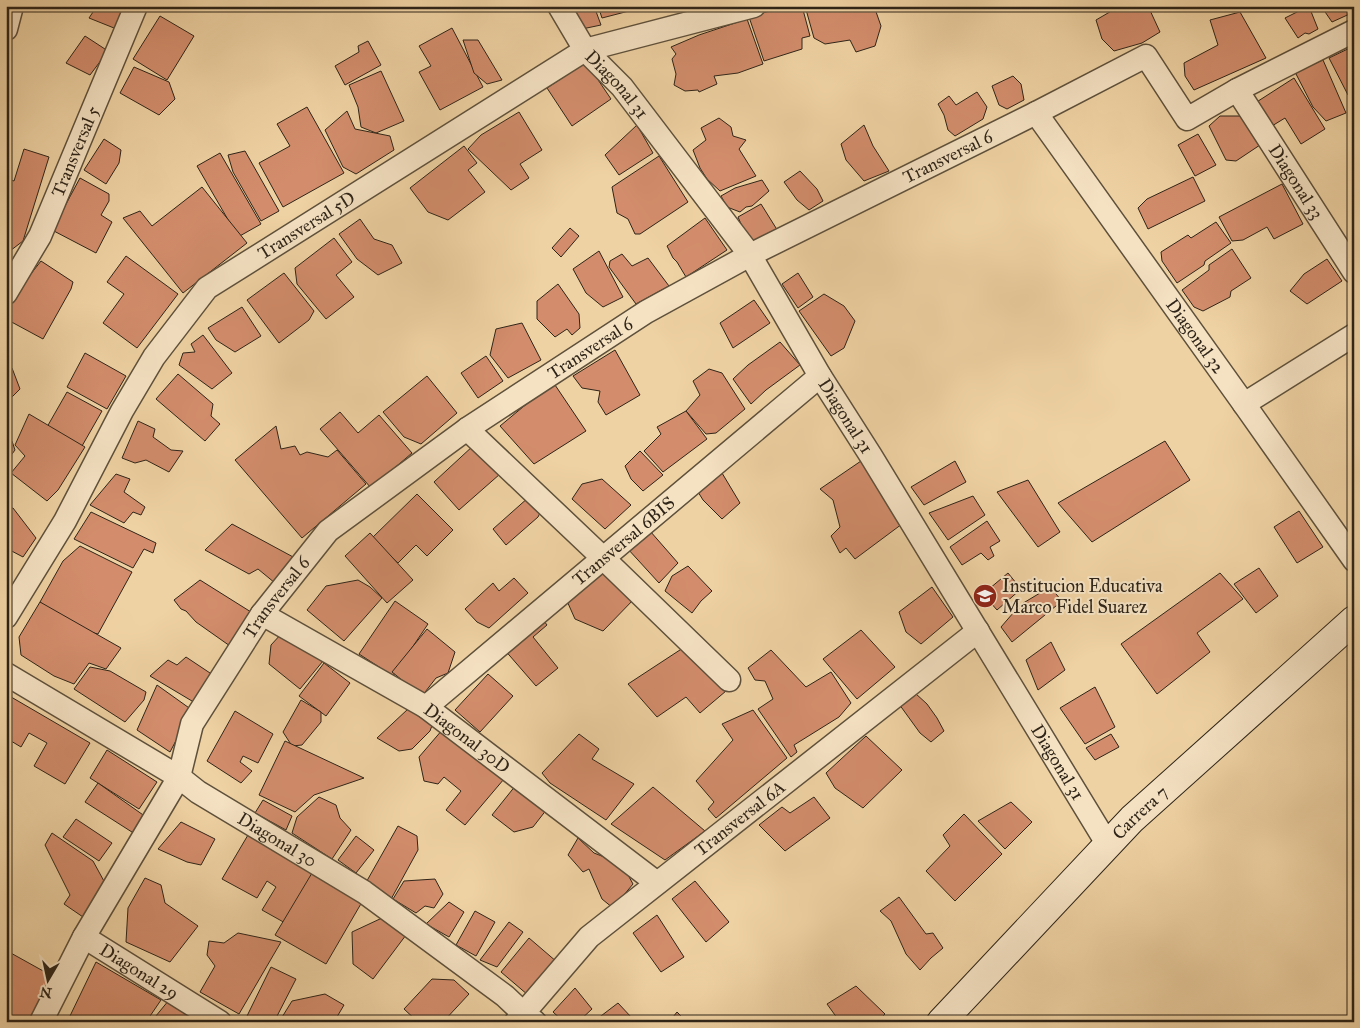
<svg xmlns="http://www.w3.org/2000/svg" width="1360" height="1028" viewBox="0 0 1360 1028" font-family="'IM FELL Great Primer',serif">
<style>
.building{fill:#d38d6c;stroke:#2e2418}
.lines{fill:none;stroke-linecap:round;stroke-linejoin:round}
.street-casing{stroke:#5e503b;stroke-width:25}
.secondary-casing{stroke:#2e2418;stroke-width:30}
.street{stroke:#f5e2c3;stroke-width:22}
.secondary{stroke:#f5e2c3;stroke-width:28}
.labels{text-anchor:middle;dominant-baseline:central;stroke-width:4;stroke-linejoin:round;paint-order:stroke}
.street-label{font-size:18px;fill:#2e2418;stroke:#f5e2c3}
.poi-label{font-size:18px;fill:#2e2418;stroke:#f5e2c3;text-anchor:start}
</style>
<rect width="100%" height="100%" fill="#efd2a3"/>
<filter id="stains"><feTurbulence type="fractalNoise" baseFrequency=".004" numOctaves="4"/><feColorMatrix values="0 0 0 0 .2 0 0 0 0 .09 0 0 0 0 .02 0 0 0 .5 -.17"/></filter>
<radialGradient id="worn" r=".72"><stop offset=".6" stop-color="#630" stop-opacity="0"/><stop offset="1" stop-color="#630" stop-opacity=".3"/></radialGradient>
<g class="building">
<polygon points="97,6 130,6 114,28 89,18"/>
<polygon points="568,6 594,6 601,25 582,29"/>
<polygon points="598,6 628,6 629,11 602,18"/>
<polygon points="787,6 802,6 810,36 802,38 802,49 764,61 749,17"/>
<polygon points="805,6 874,6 881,26 875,46 856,52 850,40 825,44 814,38"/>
<polygon points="1120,6 1148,6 1160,32 1142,43 1114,51 1102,39 1096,20"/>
<polygon points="1354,6 1354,12 1332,22 1321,6"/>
<polygon points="1310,9 1318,29 1309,34 1305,33 1298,38 1285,18 1301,10"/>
<polygon points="1240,12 1266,58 1194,90 1185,76 1184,63 1218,45 1210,20"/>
<polygon points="160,16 194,36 167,80 133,59"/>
<polygon points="747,19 763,64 738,73 714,76 717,84 699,92 698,90 685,91 674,85 676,74 672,59 676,54 671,47 699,35"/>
<polygon points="452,28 483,87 440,110 419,72 431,66 419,46"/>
<polygon points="85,36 108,51 90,75 66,63"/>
<polygon points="463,40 478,40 502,80 487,84 474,73"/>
<polygon points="368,41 381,65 345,85 335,66 359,52 358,46"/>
<polygon points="1354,46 1354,92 1348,95 1329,58"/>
<polygon points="1323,60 1346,113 1326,121 1313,107 1295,72"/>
<polygon points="586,62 611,99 572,126 547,88"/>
<polygon points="134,67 169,82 175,99 159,115 120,93"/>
<polygon points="381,71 404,121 376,133 361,127 358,107 349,85"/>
<polygon points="1013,76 1021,84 1024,100 1007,109 999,105 992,86"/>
<polygon points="1294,78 1325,129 1301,144 1285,118 1267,129 1252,105"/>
<polygon points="977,92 987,107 983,119 955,136 948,130 944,115 938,104 949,96 956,105"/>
<polygon points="307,107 344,173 283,207 259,163 290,146 277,124"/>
<polygon points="347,111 355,129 390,136 394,150 356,174 343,167 325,130"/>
<polygon points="519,112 542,150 520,164 529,178 511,190 468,149 481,135"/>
<polygon points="1220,116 1240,116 1260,145 1236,161 1226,160 1209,126"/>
<polygon points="719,118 731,127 733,136 746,140 739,149 756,176 720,191 707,179 700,168 693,150 706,140 701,128"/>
<polygon points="6,124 11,125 6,147"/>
<polygon points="637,125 653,153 619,175 605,155"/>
<polygon points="864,125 873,146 889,171 864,181 846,160 841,144"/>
<polygon points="1198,134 1216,165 1195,176 1178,145"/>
<polygon points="104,139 121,150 119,163 106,184 84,170"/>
<polygon points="464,146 477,163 468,170 485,192 448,220 428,212 410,188"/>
<polygon points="24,149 49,157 23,241 6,254 6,178 14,181"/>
<polygon points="245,151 279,211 261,221 233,172 228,155"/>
<polygon points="220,153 261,224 238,237 197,166"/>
<polygon points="659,156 688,202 640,234 635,234 628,219 617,213 612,187"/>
<polygon points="800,171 817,189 823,201 809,210 797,200 784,182"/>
<polygon points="1193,177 1205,201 1148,229 1138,208 1147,199"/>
<polygon points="80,178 109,194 109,201 101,215 112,222 96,253 52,230"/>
<polygon points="762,180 769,191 752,206 746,207 740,212 727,207 721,196 735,188"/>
<polygon points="1282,184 1303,224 1274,239 1267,227 1243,240 1232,241 1219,217"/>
<polygon points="202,187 247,243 183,293 123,218 140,211 152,226"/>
<polygon points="761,204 781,236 755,242 744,231 738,217"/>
<polygon points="705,218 727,250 686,277 677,262 673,258 667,246"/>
<polygon points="360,219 374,239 392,245 402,263 378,275 357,259 339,234"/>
<polygon points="1216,222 1231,243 1205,261 1204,265 1177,283 1162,261 1161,252 1188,235 1191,238"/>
<polygon points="570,228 579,236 561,257 552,248"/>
<polygon points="334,238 352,262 336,275 354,297 326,319 297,284 295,268"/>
<polygon points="1232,249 1251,278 1231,291 1230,297 1203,311 1194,307 1182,290 1209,270 1209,265"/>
<polygon points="599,251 623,297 603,307 586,293 573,269"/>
<polygon points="622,254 632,266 648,258 669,286 636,304 609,267 610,261"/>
<polygon points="126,256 178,294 137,348 103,323 124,294 107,282"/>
<polygon points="1327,259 1342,281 1307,304 1290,291 1304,274"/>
<polygon points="41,261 73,282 71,289 43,339 6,319 8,303"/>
<polygon points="284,273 314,311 309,320 279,343 247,300"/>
<polygon points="798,273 813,297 798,308 782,284"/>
<polygon points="558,284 579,314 580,328 572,335 567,329 555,337 537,319 537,301"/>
<polygon points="824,294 844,306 855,321 844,348 831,356 799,311"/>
<polygon points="754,300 770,323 733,348 720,323"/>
<polygon points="242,307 261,336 235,352 216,340 208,328"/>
<polygon points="522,323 541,360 508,378 490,355 496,329"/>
<polygon points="203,335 232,373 212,389 179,365 183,353 195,352 191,344"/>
<polygon points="780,342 800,365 766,390 751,404 733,379 748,365"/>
<polygon points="615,350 640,395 606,415 598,402 600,391 582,388 573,376"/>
<polygon points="85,353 126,376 107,409 67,387"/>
<polygon points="486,356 503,381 478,398 461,373"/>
<polygon points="6,365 12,368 20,389 6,403"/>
<polygon points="709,369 722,373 745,409 716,433 706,434 686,411 700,395 693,381"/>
<polygon points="178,374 213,404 211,416 220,424 205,441 156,399"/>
<polygon points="427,376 457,413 421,444 404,437 383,412"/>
<polygon points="553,382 586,431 534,464 500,426"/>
<polygon points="67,392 102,411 82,446 47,427"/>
<polygon points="686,411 707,439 663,472 644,451 661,434 657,427"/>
<polygon points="340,412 358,433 379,415 412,453 371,488 320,429"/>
<polygon points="29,414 85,447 58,490 47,501 11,473 25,456 15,445"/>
<polygon points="138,421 155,429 153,437 171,450 183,451 169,472 146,460 135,463 122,458"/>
<polygon points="276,426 281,449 295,446 300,455 307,452 328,457 337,450 366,484 302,538 235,460"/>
<polygon points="6,439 12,441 15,450 6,462"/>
<polygon points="1165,441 1190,480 1092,542 1058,503"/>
<polygon points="474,445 500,474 459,510 434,482"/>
<polygon points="640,451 663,475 643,491 631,479 625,466"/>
<polygon points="861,461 902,524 855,559 846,548 840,553 831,536 840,527 833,500 820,489"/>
<polygon points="955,461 966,482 924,505 911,487"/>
<polygon points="719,468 740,503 722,519 703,500 695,487"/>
<polygon points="116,474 130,479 124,492 145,507 141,515 133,512 124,523 90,505"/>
<polygon points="602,479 631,505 605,529 572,499 582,484"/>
<polygon points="1028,480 1060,532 1038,547 997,492"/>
<polygon points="417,494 453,530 427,556 416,545 398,563 372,538"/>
<polygon points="973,496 985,515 948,540 929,513"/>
<polygon points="529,497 541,511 538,517 506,545 493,529"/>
<polygon points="6,508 13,508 36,538 23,557 6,548"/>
<polygon points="1299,511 1323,547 1297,563 1274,527"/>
<polygon points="91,512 156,543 153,553 144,549 133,568 74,539"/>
<polygon points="987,521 1000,541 990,547 994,556 988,560 981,553 962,565 950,547"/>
<polygon points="232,524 295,558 275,583 258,569 249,574 205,550"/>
<polygon points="650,531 678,563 659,583 627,548"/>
<polygon points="370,533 413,580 387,603 345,556"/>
<polygon points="80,546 132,572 98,634 70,627 40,602 63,561"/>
<polygon points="688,566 712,591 701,601 692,613 665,591 672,576"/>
<polygon points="604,567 636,597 603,631 575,619 567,601"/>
<polygon points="1259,568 1278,596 1256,613 1234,584"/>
<polygon points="1008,573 1021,589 997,610 983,594"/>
<polygon points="1220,573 1243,599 1197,633 1210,652 1157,694 1121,644"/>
<polygon points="514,578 528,593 489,628 477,622 465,609 493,583 499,591"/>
<polygon points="200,580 251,612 230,646 196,622 186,611 181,609 174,600"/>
<polygon points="358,580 370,587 382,598 344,641 307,610 326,586"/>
<polygon points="932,587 953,617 921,644 906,632 899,612"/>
<polygon points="1050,587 1062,601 1012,642 1001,627 1020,605"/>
<polygon points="395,601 428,624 393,676 359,654"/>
<polygon points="40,602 121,648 106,669 89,663 74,684 54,676 21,655 19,637"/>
<polygon points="541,617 547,625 533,637 558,668 536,686 503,648"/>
<polygon points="427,629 455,652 448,673 436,678 422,696 392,672"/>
<polygon points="861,630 895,667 857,699 823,659"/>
<polygon points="282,633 323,661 300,689 269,664 271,645"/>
<polygon points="1051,642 1065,670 1038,690 1026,660"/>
<polygon points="686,646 726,691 700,713 686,697 657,717 628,684"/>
<polygon points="771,650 806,687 831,672 851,703 839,717 794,745 797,752 791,757 758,709 773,699 765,681 755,680 748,668"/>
<polygon points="186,657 213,675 197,704 150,676 168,660 177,665"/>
<polygon points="324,663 350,683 326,716 299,696"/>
<polygon points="90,667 110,671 146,692 144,700 125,722 74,689"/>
<polygon points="488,674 513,696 480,732 455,710"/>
<polygon points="157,685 192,710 170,752 137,730"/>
<polygon points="1095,687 1115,727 1085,744 1060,708"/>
<polygon points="915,693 927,704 937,718 944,731 931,742 920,733 899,704"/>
<polygon points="6,694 90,743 65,784 34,766 47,743 29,733 21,747 6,738"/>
<polygon points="301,700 321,712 321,722 302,745 292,746 283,732"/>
<polygon points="408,709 434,720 430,731 412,749 399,751 377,738"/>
<polygon points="753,710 787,758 716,818 708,809 714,802 696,781 733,740 722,724"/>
<polygon points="235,711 273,734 258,763 243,756 240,762 252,771 241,783 207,761"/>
<polygon points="443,729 504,779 465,825 446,810 461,791 444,777 438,784 424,781 419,757"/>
<polygon points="579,734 599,749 592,759 634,784 606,820 550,783 542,773"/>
<polygon points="1111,734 1119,747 1095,760 1086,748"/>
<polygon points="866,736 902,770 863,808 835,788 826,773"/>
<polygon points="285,741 364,778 314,795 295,812 259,795"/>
<polygon points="107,750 157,782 139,809 90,778"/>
<polygon points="98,783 146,817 135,834 85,802"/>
<polygon points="516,785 547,809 533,827 514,832 492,815"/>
<polygon points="653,787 705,831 665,860 611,824"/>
<polygon points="319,797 336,805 340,818 351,830 332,859 292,833 297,817"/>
<polygon points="814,797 830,818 785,851 759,825 782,807 790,813"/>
<polygon points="263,800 292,816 286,830 255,813"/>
<polygon points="1011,802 1032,822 1005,849 978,821"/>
<polygon points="964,814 1002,854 955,901 926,871 950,846 943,835"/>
<polygon points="76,819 112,843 99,861 63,837"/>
<polygon points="181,822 215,839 201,865 187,862 158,849"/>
<polygon points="398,826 417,836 418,850 390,901 364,886"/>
<polygon points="52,833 93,861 105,883 83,917 64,904 70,895 45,845"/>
<polygon points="248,835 315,874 287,924 262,910 276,887 267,881 257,898 222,879"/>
<polygon points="356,836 374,850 356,873 338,860"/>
<polygon points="578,838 594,853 622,864 633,884 613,908 602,899 589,869 583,872 568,855"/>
<polygon points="312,873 362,902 326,964 275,935"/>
<polygon points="145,878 161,885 165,903 198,926 170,962 126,942 128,908"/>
<polygon points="435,879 443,894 434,908 425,906 416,913 393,899 404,881"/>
<polygon points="695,881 729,922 706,942 672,899"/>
<polygon points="899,897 926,934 933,933 943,948 931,958 920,970 906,954 891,921 880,911"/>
<polygon points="449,902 464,912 449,937 426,924"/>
<polygon points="475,911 495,922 476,956 456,945"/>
<polygon points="657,915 684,957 661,972 633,933"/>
<polygon points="382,918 406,935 373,979 353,964 352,932"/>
<polygon points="509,922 523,932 497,967 480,960"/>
<polygon points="238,933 281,942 239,1014 200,992 215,966 207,955 209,941 224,943"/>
<polygon points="529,938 557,962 528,995 501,972"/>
<polygon points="9,952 54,977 29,1022 6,1022 6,956"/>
<polygon points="96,962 161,1000 146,1022 76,1022 69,1018"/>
<polygon points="271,967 296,979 274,1022 259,1022 247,1016"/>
<polygon points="432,979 454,980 469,994 443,1022 418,1022 404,1009"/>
<polygon points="856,986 885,1014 877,1022 840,1022 827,1004"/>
<polygon points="575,988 592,1009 578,1022 564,1022 553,1012"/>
<polygon points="325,994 344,1005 334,1022 279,1022 292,1001"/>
<polygon points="169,1000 194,1019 192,1022 151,1022"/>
<polygon points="618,1003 632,1018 629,1022 596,1022 597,1019"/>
<polygon points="677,1012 687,1022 669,1022"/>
</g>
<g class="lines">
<g class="street-casing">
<g id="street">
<path id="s1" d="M559,6L585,50L622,87L750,255L820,376L871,456L1108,845"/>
<polyline points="6,29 12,6"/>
<path id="s2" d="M1237,90L1354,272"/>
<path id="s3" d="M1036,113L1244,404L1354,560"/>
<path id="s4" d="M6,293L40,236L136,6"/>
<polyline points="1244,404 1354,335"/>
<polyline points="467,429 603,558 729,680"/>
<path id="s5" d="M262,614L426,707L657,883"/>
<path id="s6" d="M6,617L65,521L122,411L154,357L207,288L585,50L754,6"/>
<path id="s7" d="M6,674L179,777L198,792L364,892L505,996L523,1013L535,1022"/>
<path id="s8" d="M426,707L820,376"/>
<path id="s9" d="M84,937L220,1022"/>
<path id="s10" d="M41,1022L84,937L179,777L192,724L262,614L328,531L467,429L646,312L750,255L1036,113L1146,56L1187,119L1237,90L1354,31"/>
<path id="s11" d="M516,1022L589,937L978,631"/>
</g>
</g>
<g class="secondary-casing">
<g id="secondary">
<path id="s12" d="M941,1022L1132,819L1354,620"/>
</g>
</g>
<use href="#street" class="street"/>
<use href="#secondary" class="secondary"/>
</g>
<defs>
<g id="school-disc" transform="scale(1.25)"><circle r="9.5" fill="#8f2418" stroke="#f5e2c3"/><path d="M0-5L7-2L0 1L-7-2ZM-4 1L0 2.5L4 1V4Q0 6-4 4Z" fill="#fff"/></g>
</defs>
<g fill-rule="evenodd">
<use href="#school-disc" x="985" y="596"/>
</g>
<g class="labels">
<g class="street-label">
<text stroke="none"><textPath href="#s1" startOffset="98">Diagonal 31</textPath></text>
<text stroke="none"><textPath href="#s4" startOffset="158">Transversal 5</textPath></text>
<text stroke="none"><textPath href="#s10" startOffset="1298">Transversal 6</textPath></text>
<text stroke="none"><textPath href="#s2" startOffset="109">Diagonal 33</textPath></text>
<text stroke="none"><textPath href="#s6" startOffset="504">Transversal 5D</textPath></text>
<text stroke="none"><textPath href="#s3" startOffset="274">Diagonal 32</textPath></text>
<text stroke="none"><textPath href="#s10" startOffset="892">Transversal 6</textPath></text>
<text stroke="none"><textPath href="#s1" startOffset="502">Diagonal 31</textPath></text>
<text stroke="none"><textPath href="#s8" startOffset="258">Transversal 6BIS</textPath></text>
<text stroke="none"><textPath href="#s10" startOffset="488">Transversal 6</textPath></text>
<text stroke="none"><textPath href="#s5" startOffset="240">Diagonal 30D</textPath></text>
<text stroke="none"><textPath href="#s1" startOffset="908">Diagonal 31</textPath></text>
<text stroke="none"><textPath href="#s12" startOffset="289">Carrera 7</textPath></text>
<text stroke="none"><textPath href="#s11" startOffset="304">Transversal 6A</textPath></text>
<text stroke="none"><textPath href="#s7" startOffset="318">Diagonal 30</textPath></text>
<text stroke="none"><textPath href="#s9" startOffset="65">Diagonal 29</textPath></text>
</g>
<g class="poi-label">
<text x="1002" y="586">Institucion Educativa<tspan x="1002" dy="21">Marco Fidel Suarez</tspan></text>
</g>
</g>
<rect width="1360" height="1028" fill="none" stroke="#efd2a3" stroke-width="25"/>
<rect x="8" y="8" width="1345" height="1013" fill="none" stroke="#2e2418" stroke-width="2.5"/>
<rect x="12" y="12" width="1335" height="1003" fill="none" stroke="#2e2418"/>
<g transform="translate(48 980) rotate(189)" stroke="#f5e2c3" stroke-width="4" paint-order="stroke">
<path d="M0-4L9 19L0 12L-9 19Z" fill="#2e2418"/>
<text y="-8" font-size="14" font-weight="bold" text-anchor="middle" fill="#2e2418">N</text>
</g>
<rect width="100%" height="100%" filter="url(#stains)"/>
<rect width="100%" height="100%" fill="url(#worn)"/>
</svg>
